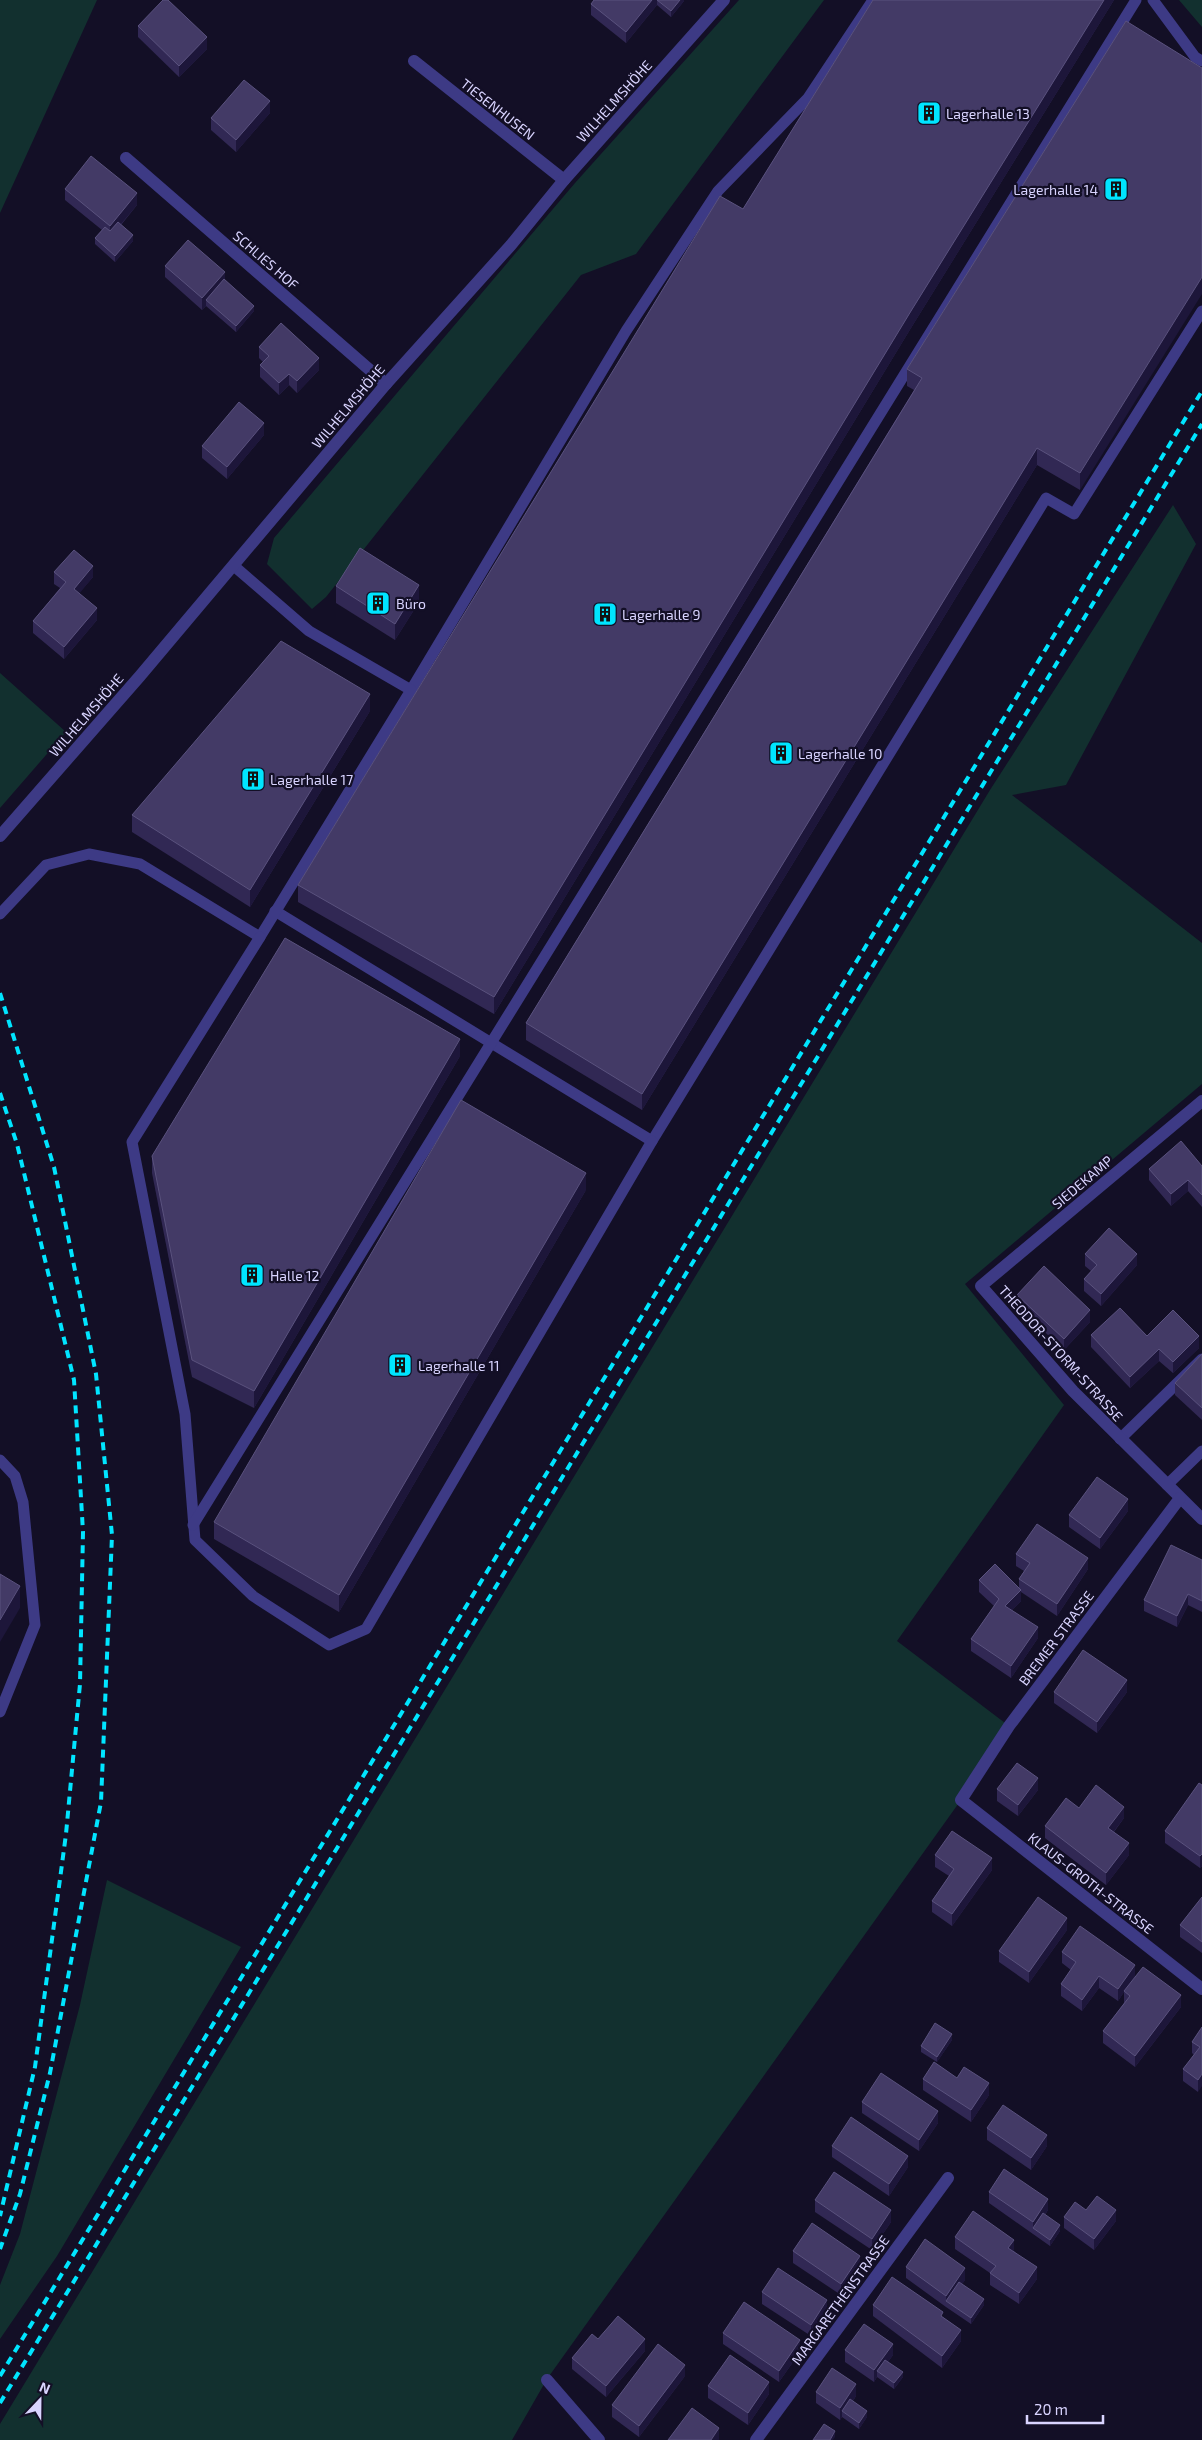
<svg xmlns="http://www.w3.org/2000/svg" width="1202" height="2440" viewBox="0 0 1202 2440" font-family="'Exo 2',sans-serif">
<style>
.green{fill:#12302f}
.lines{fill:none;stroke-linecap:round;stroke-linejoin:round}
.service{stroke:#3d3a85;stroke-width:11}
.minor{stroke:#3d3a85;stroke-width:12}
.rail{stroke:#00e5ff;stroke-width:4;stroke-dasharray:8 6;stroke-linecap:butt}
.wall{fill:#312854}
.shaded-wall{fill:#1d163a}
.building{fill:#433a66;stroke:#5a527e}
.labels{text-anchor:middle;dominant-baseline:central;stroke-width:4.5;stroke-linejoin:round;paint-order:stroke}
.street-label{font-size:14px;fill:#d9d4ff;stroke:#130f26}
.poi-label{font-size:14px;fill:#d9d4ff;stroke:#130f26;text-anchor:start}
</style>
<rect width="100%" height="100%" fill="#130f26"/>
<g class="green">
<polygon points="0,0 97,0 0,213"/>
<polygon points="739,0 824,0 636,254 581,275 326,597 312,609 267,564 274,538 575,183"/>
<polygon points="1179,0 1202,0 1202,27"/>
<polygon points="1173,505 1196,544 1066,785 1012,795 1202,943 1202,1084 965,1284 1064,1405 897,1641 1009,1726 961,1800 547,2379 512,2440 0,2440 0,2424 990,790"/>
<polygon points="0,673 66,732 0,808"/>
<polygon points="107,1880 241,1947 57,2256 0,2339 0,2285 20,2234 80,2005"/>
</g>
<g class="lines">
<g class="service">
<polyline points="1153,0 1195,57 1202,61"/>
<polyline points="411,690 626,331 718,191 808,98 873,0"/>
<polyline points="275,911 652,1141 1046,498 1074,514 1202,311"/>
<polyline points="0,914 46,865 89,854 140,864 260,937 411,690 309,631 234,566"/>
<polyline points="260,937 132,1142 185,1414 195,1540 253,1596 329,1645 366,1629 652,1141"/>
<polyline points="1120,1439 1202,1359"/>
<polyline points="0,1460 15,1476 23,1502 35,1625 0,1712"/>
<polyline points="1167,1485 1202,1451"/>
<polyline points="193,1525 1136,0"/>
</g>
<g class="minor">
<polyline points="414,61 564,180"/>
<polyline points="126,158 386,384"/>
<polyline points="0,836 140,676 386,384 511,245 564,180 724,0"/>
<polyline points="1202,1101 981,1286 1073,1391 1202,1519"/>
<polyline points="1180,1498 1009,1726 961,1800 1202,1989"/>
<polyline points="547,2380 599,2440"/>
<polyline points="756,2440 948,2178"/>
</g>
<g class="rail">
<polyline points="0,993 54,1167 96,1374 112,1535 101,1802 50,2073 20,2194 0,2249"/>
<polyline points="0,1093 17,1144 74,1380 83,1532 80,1684 66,1834 35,2067 0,2216"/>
<polyline points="0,2376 1202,391"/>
<polyline points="0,2403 1202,424"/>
</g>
</g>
<g class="wall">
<polygon points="594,0 684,0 684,1 671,17 657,5 626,43 591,15 591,4"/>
<polygon points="873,0 1114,0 911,328 494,1014 298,902 298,885 743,209"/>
<polygon points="1126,21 1080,490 1037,465 642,1110 526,1040 526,1023 914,390 907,386 907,369"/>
<polygon points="138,26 207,49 179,77 138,37"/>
<polygon points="270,113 236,152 211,130 211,118"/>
<polygon points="65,189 137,205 121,225 133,241 115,262 95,244 95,238 102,230 65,200"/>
<polygon points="165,266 225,280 254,311 236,332 206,306 202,310 165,277"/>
<polygon points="259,347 319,370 297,393 289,385 279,395 260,377 260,365 263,362 259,358"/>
<polygon points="264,435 227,479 202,458 202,446"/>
<polygon points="54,572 93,577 79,593 97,620 64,659 33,633 33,621 60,588 54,584"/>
<polygon points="336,586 419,602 395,640 336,603"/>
<polygon points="370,711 250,907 132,832 132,815"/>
<polygon points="460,1056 254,1408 192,1377 152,1173 152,1156"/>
<polygon points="1202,1166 1202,1207 1188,1191 1171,1206 1149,1180 1149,1169"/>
<polygon points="586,1190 339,1612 214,1539 214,1522"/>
<polygon points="1085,1254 1137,1265 1101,1306 1084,1291 1084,1279 1091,1271 1085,1266"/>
<polygon points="1017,1295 1090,1322 1064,1350 1017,1306"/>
<polygon points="1091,1335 1147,1336 1199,1348 1173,1373 1159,1361 1130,1388 1091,1347"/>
<polygon points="1202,1354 1202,1420 1175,1395 1175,1383"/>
<polygon points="1128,1511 1100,1549 1069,1527 1069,1515"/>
<polygon points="1016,1554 1088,1569 1057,1616 1021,1592 1021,1601 1012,1610 1038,1638 1011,1678 971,1651 971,1639 994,1606 979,1592 979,1580 1019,1588 1019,1579 1024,1571 1016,1566"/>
<polygon points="1202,1560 1202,1612 1188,1605 1177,1627 1144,1611 1144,1600"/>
<polygon points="1054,1692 1127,1692 1097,1733 1054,1703"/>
<polygon points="1202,1785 1202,1866 1200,1868 1165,1843 1165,1831"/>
<polygon points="997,1789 1038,1790 1018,1816 997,1801"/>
<polygon points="1079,1808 1124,1818 1114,1832 1129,1855 1106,1885 1045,1838 1045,1826"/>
<polygon points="935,1855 992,1870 952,1926 932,1912 932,1901 949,1876 935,1867"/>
<polygon points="1202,1897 1202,1953 1180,1937 1180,1925"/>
<polygon points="1067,1930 1029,1983 999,1962 999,1951"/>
<polygon points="1062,1952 1135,1976 1129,1986 1181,2007 1135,2067 1103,2043 1103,2031 1124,2003 1124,1992 1118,2001 1099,1988 1082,2011 1061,1996 1061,1984 1071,1970 1062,1963"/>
<polygon points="1202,2027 1198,2092 1183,2081 1183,2069 1194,2055 1192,2053 1192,2042"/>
<polygon points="952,2040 937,2062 921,2052 921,2046"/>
<polygon points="957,2078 989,2095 971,2122 923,2090 923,2079"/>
<polygon points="862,2102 938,2123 919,2151 862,2113"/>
<polygon points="987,2128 1047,2146 1031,2170 987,2140"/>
<polygon points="832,2146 908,2167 889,2196 832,2157"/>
<polygon points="989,2192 1048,2210 1045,2215 1060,2231 1050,2246 989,2203"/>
<polygon points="815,2200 891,2222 872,2250 815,2212"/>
<polygon points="1086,2210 1116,2221 1094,2250 1064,2228 1064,2217"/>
<polygon points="955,2237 1014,2251 1037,2279 1019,2304 990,2285 990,2273 955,2249"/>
<polygon points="793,2251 860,2268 841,2295 793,2263"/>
<polygon points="906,2267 965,2280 962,2284 984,2305 971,2324 946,2307 906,2278"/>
<polygon points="762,2292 827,2312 811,2336 762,2304"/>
<polygon points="873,2305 943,2317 961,2341 942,2368 873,2316"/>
<polygon points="723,2333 800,2352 779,2382 723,2344"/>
<polygon points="598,2339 645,2351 606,2397 572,2369 572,2358"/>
<polygon points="845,2350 893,2355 888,2362 903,2377 894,2389 877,2377 874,2382 845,2362"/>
<polygon points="685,2376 639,2437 612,2417 612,2405"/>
<polygon points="708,2386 769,2394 748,2425 708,2398"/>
<polygon points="816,2392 856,2396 853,2401 867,2417 859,2429 842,2417 840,2420 816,2403"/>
</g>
<g class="shaded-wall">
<polygon points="652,0 657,0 657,5 626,43 626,32"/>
<polygon points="680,0 684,0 684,1 671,17 671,11"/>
<polygon points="1104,0 1114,0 911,328 494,1014 494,997 911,311"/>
<polygon points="207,37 207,49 179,77 179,66"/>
<polygon points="270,101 270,113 236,152 236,140"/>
<polygon points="137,193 137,205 110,237 110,226"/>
<polygon points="133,235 133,241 115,262 115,256"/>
<polygon points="225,272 225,284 206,300 206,306 202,310 202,298"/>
<polygon points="1202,277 1202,294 1080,490 1080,473"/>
<polygon points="254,306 254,311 236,332 236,326"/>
<polygon points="319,358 319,370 297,393 297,381"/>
<polygon points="289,374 289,385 279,395 279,383"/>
<polygon points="264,423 264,435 227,479 227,467"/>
<polygon points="1037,448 1037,465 642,1110 642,1094"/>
<polygon points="93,566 93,577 74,600 74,589"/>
<polygon points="419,585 419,602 395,640 395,624"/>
<polygon points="97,608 97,620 64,659 64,647"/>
<polygon points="370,694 370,711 250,907 250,890"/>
<polygon points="460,1039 460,1056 254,1408 254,1391"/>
<polygon points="586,1173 586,1190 339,1612 339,1595"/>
<polygon points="1188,1180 1188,1191 1171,1206 1171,1194"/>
<polygon points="1137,1254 1137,1265 1101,1306 1101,1294"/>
<polygon points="1090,1310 1090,1322 1064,1350 1064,1339"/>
<polygon points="1199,1336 1199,1348 1173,1373 1173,1362"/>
<polygon points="1159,1349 1159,1361 1130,1388 1130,1377"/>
<polygon points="1128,1499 1128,1511 1100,1549 1100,1538"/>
<polygon points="1088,1558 1088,1569 1057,1616 1057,1604"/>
<polygon points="20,1586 20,1608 0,1642 0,1620"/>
<polygon points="1021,1590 1021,1601 1005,1617 1005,1606"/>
<polygon points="1188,1594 1188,1605 1177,1627 1177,1616"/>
<polygon points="1038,1627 1038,1638 1011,1678 1011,1666"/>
<polygon points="1127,1680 1127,1692 1097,1733 1097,1722"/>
<polygon points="1038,1778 1038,1790 1018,1816 1018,1805"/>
<polygon points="1124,1807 1124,1818 1108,1839 1108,1828"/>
<polygon points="1129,1843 1129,1855 1106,1885 1106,1873"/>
<polygon points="1202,1854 1202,1866 1200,1868 1200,1856"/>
<polygon points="992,1858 992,1870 952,1926 952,1914"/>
<polygon points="1067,1918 1067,1930 1029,1983 1029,1972"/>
<polygon points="1135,1965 1135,1976 1118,2001 1118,1989"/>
<polygon points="1099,1976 1099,1988 1082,2011 1082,2000"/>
<polygon points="1181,1995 1181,2007 1135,2067 1135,2056"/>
<polygon points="952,2034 952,2040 937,2062 937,2057"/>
<polygon points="1202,2074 1202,2086 1198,2092 1198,2080"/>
<polygon points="989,2083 989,2095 971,2122 971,2110"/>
<polygon points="938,2111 938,2123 919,2151 919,2140"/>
<polygon points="1047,2135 1047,2146 1031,2170 1031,2158"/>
<polygon points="908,2156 908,2167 889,2196 889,2184"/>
<polygon points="1048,2199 1048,2210 1035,2229 1033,2228 1033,2233 1033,2222"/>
<polygon points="891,2210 891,2222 872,2250 872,2239"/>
<polygon points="1116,2210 1116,2221 1094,2250 1094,2239"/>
<polygon points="1060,2225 1060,2231 1050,2246 1050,2240"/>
<polygon points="1014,2240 1014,2251 1008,2259 1008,2248"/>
<polygon points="860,2256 860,2268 841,2295 841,2284"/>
<polygon points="1037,2267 1037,2279 1019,2304 1019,2293"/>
<polygon points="965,2268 965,2280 949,2303 946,2301 946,2296"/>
<polygon points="984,2299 984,2305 971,2324 971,2318"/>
<polygon points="827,2300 827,2312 811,2336 811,2325"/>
<polygon points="961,2330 961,2341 942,2368 942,2356"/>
<polygon points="645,2339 645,2351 606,2397 606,2386"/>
<polygon points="800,2340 800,2352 779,2382 779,2371"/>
<polygon points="893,2344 893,2355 880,2373 877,2371 877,2377 874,2382 874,2370"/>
<polygon points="685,2365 685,2376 639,2437 639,2426"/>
<polygon points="903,2372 903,2377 894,2389 894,2383"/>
<polygon points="769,2382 769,2394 748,2425 748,2413"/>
<polygon points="856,2384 856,2396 845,2413 842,2411 842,2417 840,2420 840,2408"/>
<polygon points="867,2411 867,2417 859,2429 859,2423"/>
<polygon points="719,2428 719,2440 711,2440"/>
<polygon points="835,2431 835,2437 833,2440 830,2440"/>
</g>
<g class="building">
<polygon points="163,0 168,0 207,37 179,66 138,26"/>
<polygon points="594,0 652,0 626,32 591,4"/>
<polygon points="657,0 680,0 671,11"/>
<polygon points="873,0 1104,0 911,311 494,997 298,885 720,196 743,209"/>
<polygon points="1126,21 1202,68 1202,277 1080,473 1037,448 642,1094 526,1023 922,378 907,369"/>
<polygon points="244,80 270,101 236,140 211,118"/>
<polygon points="91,156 137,193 110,226 65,189"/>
<polygon points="118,222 133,235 115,256 95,238 105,227 110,231"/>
<polygon points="188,240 225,272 202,298 165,266"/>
<polygon points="224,279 254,306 236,326 206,300"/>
<polygon points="281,323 319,358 297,381 289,374 279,383 260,365 269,356 259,347"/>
<polygon points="239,402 264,423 227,467 202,446"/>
<polygon points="360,548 419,585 395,624 336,586"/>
<polygon points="74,550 93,566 74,589 97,608 64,647 33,621 66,582 54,572"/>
<polygon points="281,641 370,694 250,890 132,815"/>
<polygon points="285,938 460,1039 254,1391 192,1360 152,1156"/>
<polygon points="461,1100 586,1173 339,1595 214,1522"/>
<polygon points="1181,1141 1202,1166 1202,1195 1188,1180 1171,1194 1149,1169"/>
<polygon points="1109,1228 1137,1254 1101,1294 1084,1279 1097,1265 1085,1254"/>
<polygon points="1044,1266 1090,1310 1064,1339 1017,1295"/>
<polygon points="1120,1308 1147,1336 1173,1310 1199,1336 1173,1362 1159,1349 1130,1377 1091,1335"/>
<polygon points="1202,1354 1202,1408 1175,1383"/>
<polygon points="1097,1477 1128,1499 1100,1538 1069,1515"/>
<polygon points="1037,1524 1088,1558 1057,1604 1019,1579 1030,1563 1016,1554"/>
<polygon points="1171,1545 1202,1560 1202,1601 1188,1594 1177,1616 1144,1600"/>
<polygon points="995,1564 1021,1590 1005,1606 1038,1627 1011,1666 971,1639 999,1599 979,1580"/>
<polygon points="0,1574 20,1586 0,1620"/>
<polygon points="1083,1650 1127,1680 1097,1722 1054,1692"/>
<polygon points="1017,1763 1038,1778 1018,1805 997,1789"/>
<polygon points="1199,1783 1202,1785 1202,1854 1200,1856 1165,1831"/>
<polygon points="1096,1785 1124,1807 1108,1828 1129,1843 1106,1873 1045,1826 1066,1798 1079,1808"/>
<polygon points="952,1831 992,1858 952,1914 932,1901 954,1869 935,1855"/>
<polygon points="1038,1897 1067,1918 1029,1972 999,1951"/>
<polygon points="1202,1897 1202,1942 1180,1925"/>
<polygon points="1080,1926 1135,1965 1118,1989 1099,1976 1082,2000 1061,1984 1076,1962 1062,1952"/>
<polygon points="1143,1967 1181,1995 1135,2056 1103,2031 1130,1996 1124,1991"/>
<polygon points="935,2023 952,2034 937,2057 921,2046"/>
<polygon points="1202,2027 1202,2074 1198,2080 1183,2069 1200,2047 1192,2042"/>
<polygon points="934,2062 957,2078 964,2067 989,2083 971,2110 923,2079"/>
<polygon points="881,2073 938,2111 919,2140 862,2102"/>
<polygon points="1003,2105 1047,2135 1031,2158 987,2128"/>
<polygon points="851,2117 908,2156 889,2184 832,2146"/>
<polygon points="1004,2169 1048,2199 1033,2222 989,2192"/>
<polygon points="834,2172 891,2210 872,2239 815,2200"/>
<polygon points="1097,2196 1116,2210 1094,2239 1064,2217 1075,2202 1086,2210"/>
<polygon points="973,2211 1014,2240 1008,2248 1037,2267 1019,2293 990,2273 996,2266 955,2237"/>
<polygon points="1043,2213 1060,2225 1050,2240 1033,2228"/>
<polygon points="812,2223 860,2256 841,2284 793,2251"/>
<polygon points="925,2239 965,2268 946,2296 906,2267"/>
<polygon points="778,2268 827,2300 811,2325 762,2292"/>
<polygon points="892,2277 943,2312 941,2316 961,2330 942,2356 873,2305"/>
<polygon points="959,2282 984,2299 971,2318 946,2301"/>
<polygon points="744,2302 800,2340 779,2371 723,2333"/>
<polygon points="618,2316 645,2339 606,2386 572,2358 592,2334 598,2339"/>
<polygon points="864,2324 893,2344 874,2370 845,2350"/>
<polygon points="658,2344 685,2365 639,2426 612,2405"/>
<polygon points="730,2355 769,2382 748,2413 708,2386"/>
<polygon points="885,2360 903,2372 894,2383 877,2371"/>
<polygon points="832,2368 856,2384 840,2408 816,2392"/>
<polygon points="850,2399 867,2411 859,2423 842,2411"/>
<polygon points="692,2408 719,2428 711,2440 668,2440"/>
<polygon points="824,2424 835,2431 830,2440 813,2440"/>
</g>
<defs>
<g id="building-square" transform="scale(1.25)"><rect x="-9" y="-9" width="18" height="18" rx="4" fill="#00e5ff" stroke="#130f26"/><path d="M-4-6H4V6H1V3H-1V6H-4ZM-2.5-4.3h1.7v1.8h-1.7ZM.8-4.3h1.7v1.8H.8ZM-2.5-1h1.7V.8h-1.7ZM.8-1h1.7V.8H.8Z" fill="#111"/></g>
</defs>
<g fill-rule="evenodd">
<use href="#building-square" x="929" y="113"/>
<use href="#building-square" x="1116" y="189"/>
<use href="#building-square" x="378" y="603"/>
<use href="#building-square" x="605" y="614"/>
<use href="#building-square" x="781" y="753"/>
<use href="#building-square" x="253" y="779"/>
<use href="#building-square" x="252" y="1275"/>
<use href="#building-square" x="400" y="1365"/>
</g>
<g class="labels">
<g class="street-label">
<text transform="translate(614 101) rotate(-48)">WILHELMSHÖHE</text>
<text transform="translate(498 109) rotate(38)">TIESENHUSEN</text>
<text transform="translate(266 260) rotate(41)">SCHLIES HOF</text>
<text transform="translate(348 406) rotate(-50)">WILHELMSHÖHE</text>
<text transform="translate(86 715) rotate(-49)">WILHELMSHÖHE</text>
<text transform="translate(1082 1182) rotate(-40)">SIEDEKAMP</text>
<text transform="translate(1061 1353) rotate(48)">THEODOR-STORM-STRASSE</text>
<text transform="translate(1056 1638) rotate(-53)">BREMER STRASSE</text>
<text transform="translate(1091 1883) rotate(38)">KLAUS-GROTH-STRASSE</text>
<text transform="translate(840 2300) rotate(-54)">MARGARETHENSTRASSE</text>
</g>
<g class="poi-label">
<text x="946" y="113">Lagerhalle 13</text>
<text x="1098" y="189" text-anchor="end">Lagerhalle 14</text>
<text x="396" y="603">Büro</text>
<text x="622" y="614">Lagerhalle 9</text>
<text x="798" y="753">Lagerhalle 10</text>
<text x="270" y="779">Lagerhalle 17</text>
<text x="270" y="1275">Halle 12</text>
<text x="418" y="1365">Lagerhalle 11</text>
</g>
</g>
<g transform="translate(40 2400) rotate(22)" stroke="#130f26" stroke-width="4" paint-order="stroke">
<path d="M0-4L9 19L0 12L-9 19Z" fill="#d9d4ff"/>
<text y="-8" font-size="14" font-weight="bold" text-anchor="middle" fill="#d9d4ff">N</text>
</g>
<path d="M1027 2415v8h76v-8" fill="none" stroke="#d9d4ff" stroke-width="2.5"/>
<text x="1034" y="2415" font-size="15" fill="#d9d4ff" stroke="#130f26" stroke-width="4" paint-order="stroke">20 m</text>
</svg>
